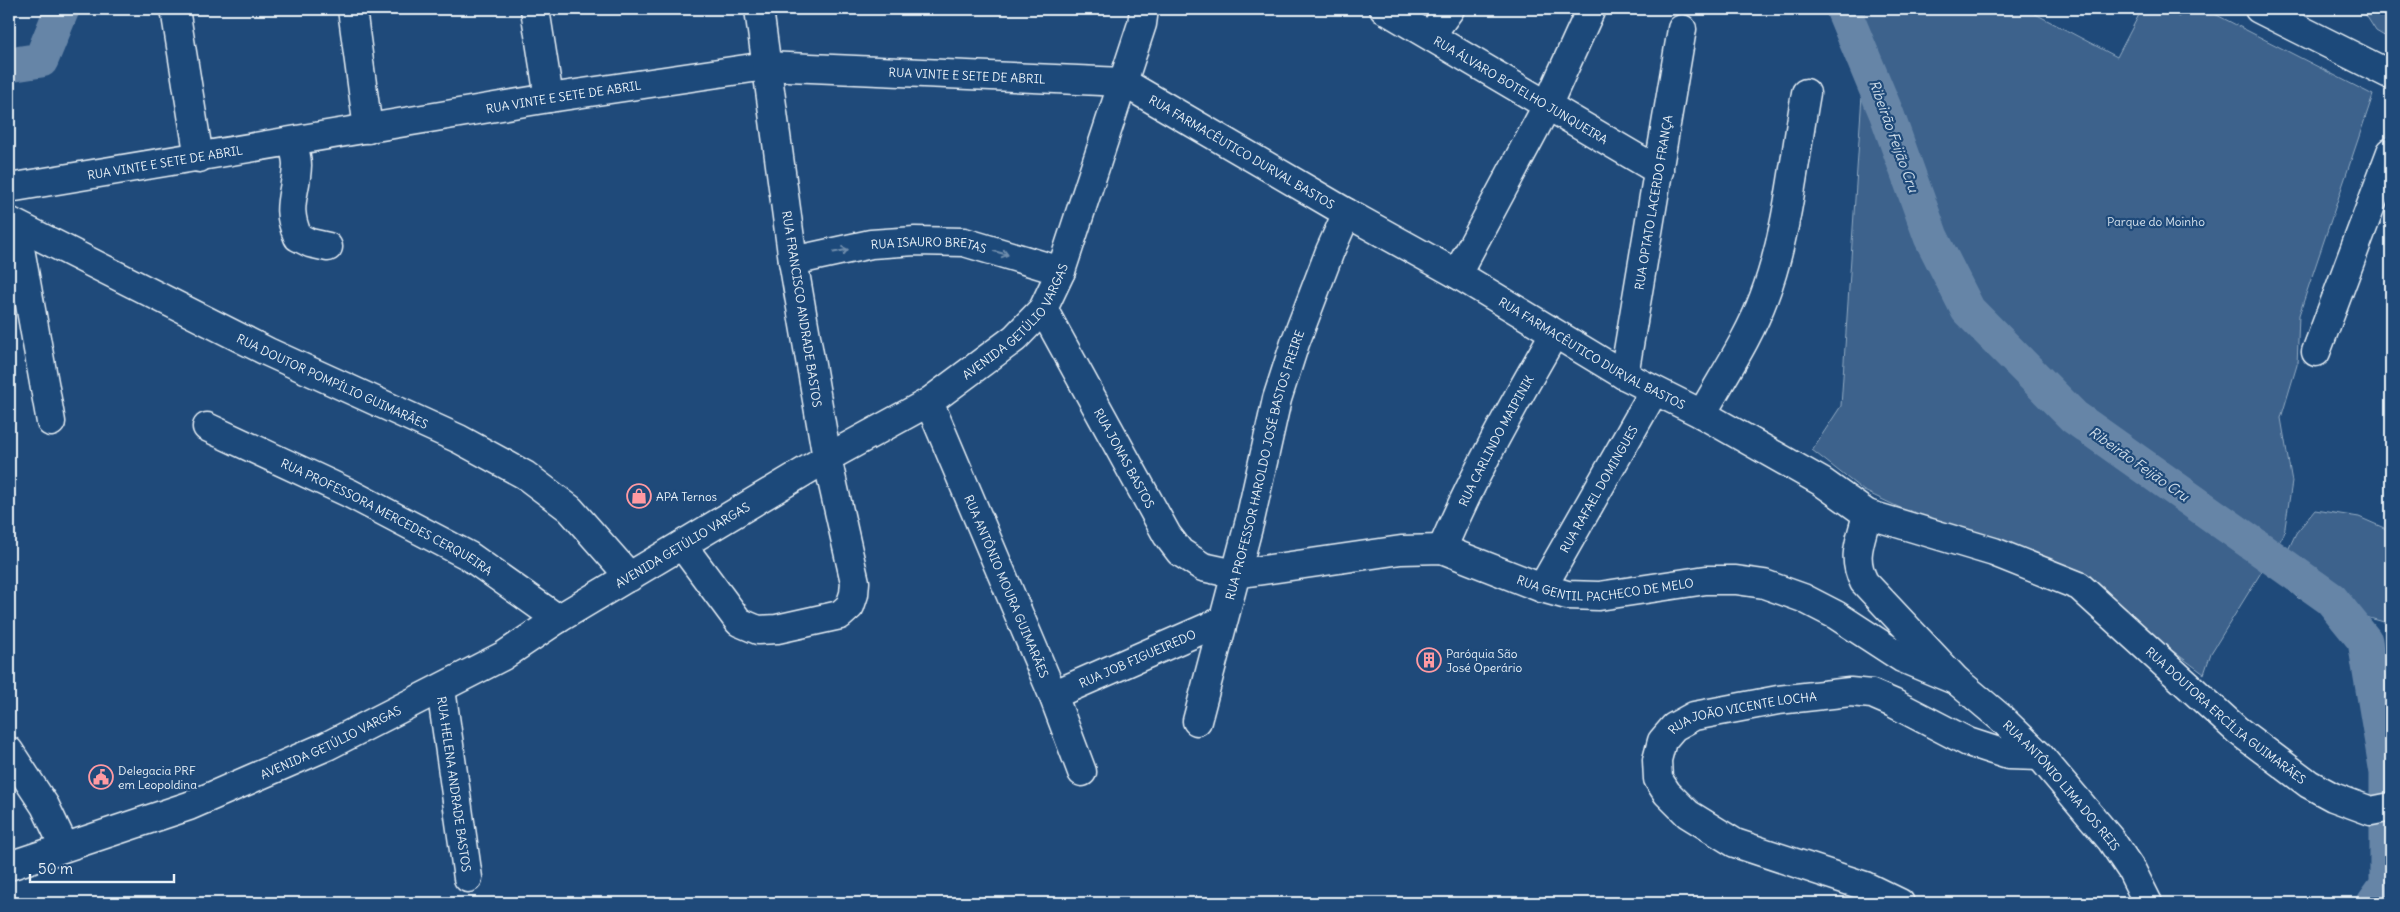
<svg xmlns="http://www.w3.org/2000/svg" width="2400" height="912" viewBox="0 0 2400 912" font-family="Delius,sans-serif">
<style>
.green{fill:#3c628c;stroke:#92aac2}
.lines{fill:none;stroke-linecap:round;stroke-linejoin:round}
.river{stroke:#6685a7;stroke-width:35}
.minor-casing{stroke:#e8f1f8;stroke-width:31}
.major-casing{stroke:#e8f1f8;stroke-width:31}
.minor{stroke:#1f4a7a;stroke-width:28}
.major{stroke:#1f4a7a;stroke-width:28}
.oneway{stroke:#6f8dac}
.labels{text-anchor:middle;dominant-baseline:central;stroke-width:4.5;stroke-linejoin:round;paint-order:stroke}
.street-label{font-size:12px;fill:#e8f1f8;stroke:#1f4a7a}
.park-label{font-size:12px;fill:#d7e3ed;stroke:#1f4a7a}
.poi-label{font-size:12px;fill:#e8f1f8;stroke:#1f4a7a;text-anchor:start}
.water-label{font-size:14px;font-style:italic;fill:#d4e1ec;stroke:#1f4a7a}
</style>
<rect width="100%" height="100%" fill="#1f4a7a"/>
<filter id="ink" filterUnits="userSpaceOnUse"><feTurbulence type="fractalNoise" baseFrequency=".02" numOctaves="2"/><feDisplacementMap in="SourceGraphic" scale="10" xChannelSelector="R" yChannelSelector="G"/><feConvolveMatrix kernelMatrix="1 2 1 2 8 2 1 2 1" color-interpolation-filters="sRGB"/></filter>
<g filter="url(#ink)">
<g class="green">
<polygon points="1868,9 2026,9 2117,57 2142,9 2164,9 2179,17 2182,9 2205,9 2373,95 2299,315 2297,365 2281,418 2292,482 2284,534 2271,556 2282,563 2296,533 2315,510 2359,517 2391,531 2391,624 2298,598 2275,577 2281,564 2270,558 2211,653 2204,674 2070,575 1937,525 1864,491 1812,450 1841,406 1866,36 1862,16"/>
<polygon points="2362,9 2391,9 2391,40 2376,31"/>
</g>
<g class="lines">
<g class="river">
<polyline points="1843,9 1887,115 1931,237 1968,310 2074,417 2331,599 2365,641 2387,773 2387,885 2374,903"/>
<polyline points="9,65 41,60 62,9"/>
</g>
<g class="minor-casing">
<g id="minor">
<polyline points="175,9 199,158"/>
<polyline points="352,9 368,129"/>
<polyline points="535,9 549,98"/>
<path id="s1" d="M1384,9L1659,171"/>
<polyline points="2259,9 2391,75"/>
<polyline points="1431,35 1450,9"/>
<path d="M293,142C294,149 297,157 297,165C296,196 284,205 298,237L310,243L328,247"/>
<path id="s2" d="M9,188L549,98L766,66L1123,82"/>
<path id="s3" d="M9,221L268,352L459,439L525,475L570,509L630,577"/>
<polyline points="16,226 51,422"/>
<path id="s4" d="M793,261L871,244L915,241L964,242L1061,271"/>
<polyline points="1457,274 1547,106 1591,9"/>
<path id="s5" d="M1043,309L1167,535L1180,552L1203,567L1235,574L1401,550L1442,549L1542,588L1567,595L1599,596L1706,580H1736L1764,584L1803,598L1836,615L1902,658L1957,681"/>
<polyline points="2316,352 2391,152"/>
<path id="s6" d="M1624,375L1682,29"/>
<path id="s7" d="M929,402L1053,695L1082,772"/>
<path d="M1702,414C1723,376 1749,338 1764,297C1788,234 1794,160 1806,93"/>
<path id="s8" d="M207,427L349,493L469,556L558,619"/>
<path id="s9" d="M1867,514L1994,552L2079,586L2237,730L2309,784L2333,797L2371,811L2391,807"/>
<polyline points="682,545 739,622 758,630 777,629 840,615 850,606 854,594 855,582 827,458 793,261 759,9"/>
<path id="s10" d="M1442,549C1474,474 1513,405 1554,334"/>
<path id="s11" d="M1542,588L1654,391"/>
<path id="s12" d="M441,689L468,878"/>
<path id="s13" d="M1053,695L1222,621"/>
<path id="s14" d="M1197,721L1250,520L1277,399L1295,343L1330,251L1347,213"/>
<polyline points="9,751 45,806 64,846"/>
<path id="s15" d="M1900,903L1865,886L1735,843L1688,814L1667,793L1658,779L1657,760L1662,741L1674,727L1694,716L1778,700L1850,692L1872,694L1893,703L1968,742L2008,755L2040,756"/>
</g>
</g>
<g class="major-casing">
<g id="major">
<path id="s16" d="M1123,82L1347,213L1457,274L1624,375L1702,414L1822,482L1867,514C1861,541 1851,556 1864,582L1957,681L2001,718L2040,756L2111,840L2132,871L2148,903"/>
<path id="s17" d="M9,866L189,806L327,746L503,656L558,619L827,458L929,402L1015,338L1043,309L1061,271L1142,24L1144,9"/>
</g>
</g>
<use href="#minor" class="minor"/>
<use href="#major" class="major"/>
</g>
<defs><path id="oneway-shaft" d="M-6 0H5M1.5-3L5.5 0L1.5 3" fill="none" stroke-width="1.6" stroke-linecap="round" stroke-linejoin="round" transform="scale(1.25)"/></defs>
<g class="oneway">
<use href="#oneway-shaft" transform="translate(841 251) rotate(-12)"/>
<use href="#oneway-shaft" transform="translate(1001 253) rotate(16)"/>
</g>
</g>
<defs>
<g id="shop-ring" transform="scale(1.25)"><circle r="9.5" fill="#1f4a7a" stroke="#ff9aa2" stroke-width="1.5"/><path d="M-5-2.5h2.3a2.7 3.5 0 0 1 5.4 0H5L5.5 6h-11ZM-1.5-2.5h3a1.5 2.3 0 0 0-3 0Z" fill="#ff9aa2"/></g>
<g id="building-ring" transform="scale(1.25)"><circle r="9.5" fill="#1f4a7a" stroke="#ff9aa2" stroke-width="1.5"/><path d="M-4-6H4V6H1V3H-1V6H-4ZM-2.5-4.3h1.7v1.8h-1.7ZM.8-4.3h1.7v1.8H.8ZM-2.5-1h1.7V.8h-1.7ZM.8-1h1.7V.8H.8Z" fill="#ff9aa2"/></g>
<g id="civic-ring" transform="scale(1.25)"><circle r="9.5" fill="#1f4a7a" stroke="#ff9aa2" stroke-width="1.5"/><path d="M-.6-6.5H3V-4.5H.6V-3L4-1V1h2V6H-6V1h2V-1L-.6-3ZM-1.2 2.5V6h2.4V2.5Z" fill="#ff9aa2"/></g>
</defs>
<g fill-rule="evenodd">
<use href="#shop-ring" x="639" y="496"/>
<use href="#building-ring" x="1429" y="660"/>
<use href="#civic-ring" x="101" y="777"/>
</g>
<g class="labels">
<g class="street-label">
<text stroke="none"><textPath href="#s2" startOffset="968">RUA VINTE E SETE DE ABRIL</textPath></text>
<text stroke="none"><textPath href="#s1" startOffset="159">RUA ÁLVARO BOTELHO JUNQUEIRA</textPath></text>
<text stroke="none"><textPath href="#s2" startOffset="562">RUA VINTE E SETE DE ABRIL</textPath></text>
<text stroke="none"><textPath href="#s16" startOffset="138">RUA FARMACÊUTICO DURVAL BASTOS</textPath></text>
<text stroke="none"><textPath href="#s2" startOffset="158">RUA VINTE E SETE DE ABRIL</textPath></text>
<text stroke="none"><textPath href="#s6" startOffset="175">RUA OPTATO LACERDO FRANÇA</textPath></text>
<text stroke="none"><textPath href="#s4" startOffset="138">RUA ISAURO BRETAS</textPath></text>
<text transform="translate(802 309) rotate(81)">RUA FRANCISCO ANDRADE BASTOS</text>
<text stroke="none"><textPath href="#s17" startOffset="1154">AVENIDA GETÚLIO VARGAS</textPath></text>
<text stroke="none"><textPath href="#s16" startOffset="542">RUA FARMACÊUTICO DURVAL BASTOS</textPath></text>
<text stroke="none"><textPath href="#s3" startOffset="361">RUA DOUTOR POMPÍLIO GUIMARÃES</textPath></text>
<text stroke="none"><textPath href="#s10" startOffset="121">RUA CARLINDO MAIPINIK</textPath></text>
<text stroke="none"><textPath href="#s5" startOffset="170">RUA JONAS BASTOS</textPath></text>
<text stroke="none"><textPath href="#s14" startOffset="265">RUA PROFESSOR HAROLDO JOSÉ BASTOS FREIRE</textPath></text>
<text stroke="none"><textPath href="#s11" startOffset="114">RUA RAFAEL DOMINGUES</textPath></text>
<text stroke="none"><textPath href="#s8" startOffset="201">RUA PROFESSORA MERCEDES CERQUEIRA</textPath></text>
<text stroke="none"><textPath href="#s17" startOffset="749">AVENIDA GETÚLIO VARGAS</textPath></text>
<text stroke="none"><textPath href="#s5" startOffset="719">RUA GENTIL PACHECO DE MELO</textPath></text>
<text stroke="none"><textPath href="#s7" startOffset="200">RUA ANTÔNIO MOURA GUIMARÃES</textPath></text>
<text stroke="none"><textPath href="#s13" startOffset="92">RUA JOB FIGUEIREDO</textPath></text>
<text stroke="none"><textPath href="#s9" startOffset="420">RUA DOUTORA ERCÍLIA GUIMARÃES</textPath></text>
<text stroke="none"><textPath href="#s15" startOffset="405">RUA JOÃO VICENTE LOCHA</textPath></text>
<text stroke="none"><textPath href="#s17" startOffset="345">AVENIDA GETÚLIO VARGAS</textPath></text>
<text stroke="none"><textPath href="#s12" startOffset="96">RUA HELENA ANDRADE BASTOS</textPath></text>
<text stroke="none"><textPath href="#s16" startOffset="1215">RUA ANTÔNIO LIMA DOS REIS</textPath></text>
</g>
<g class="park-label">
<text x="2156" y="221">Parque do Moinho</text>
</g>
<g class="poi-label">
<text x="656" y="496">APA Ternos</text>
<text x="1446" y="653">Paróquia São<tspan x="1446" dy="14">José Operário</tspan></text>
<text x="118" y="770">Delegacia PRF<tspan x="118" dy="14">em Leopoldina</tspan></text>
</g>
<g class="water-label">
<text transform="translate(1894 136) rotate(70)">Ribeirão Feijão Cru</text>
<text transform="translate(2139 464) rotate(35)">Ribeirão Feijão Cru</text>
</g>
</g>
<rect width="2400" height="912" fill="none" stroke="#1f4a7a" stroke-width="30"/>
<rect x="15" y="15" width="2370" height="882" fill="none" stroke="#e8f1f8" stroke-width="2" filter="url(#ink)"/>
<path d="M30 874v8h144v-8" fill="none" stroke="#e8f1f8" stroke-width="2.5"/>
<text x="38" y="874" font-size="15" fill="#e8f1f8" stroke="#1f4a7a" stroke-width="4" paint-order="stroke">50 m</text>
</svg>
